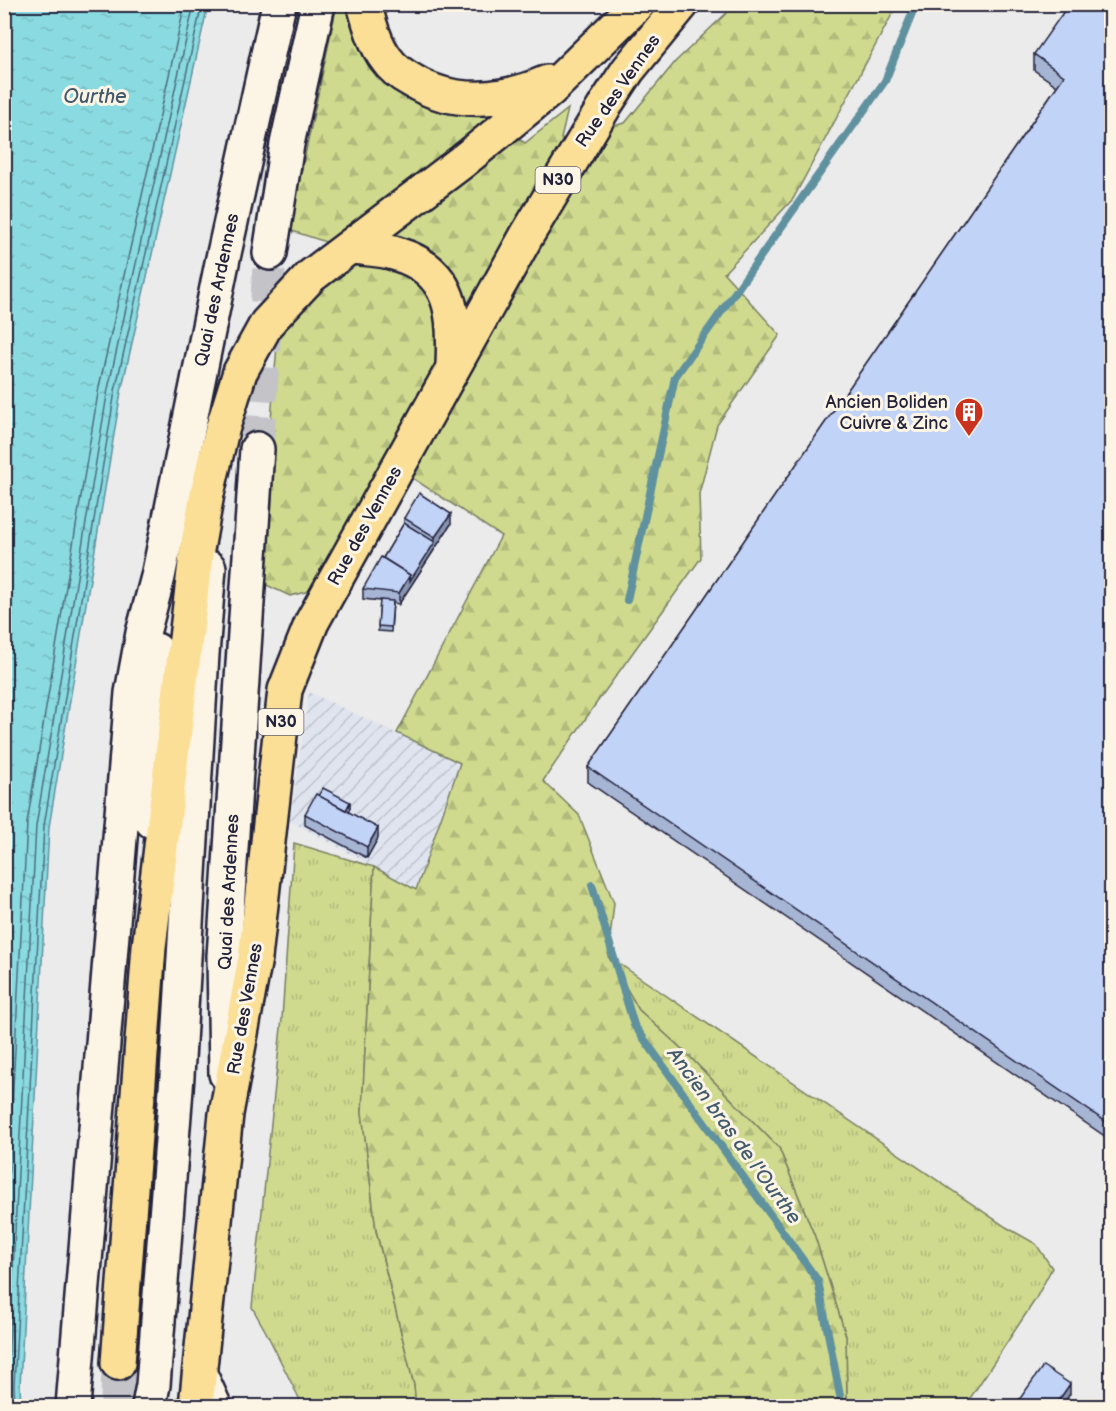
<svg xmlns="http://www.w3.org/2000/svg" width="1116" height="1411" viewBox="0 0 1116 1411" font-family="'Balsamiq Sans',sans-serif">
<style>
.industrial{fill:url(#industrial-furrows)}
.grass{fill:url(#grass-tufts);stroke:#787e64;stroke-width:1.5}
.forest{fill:url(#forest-firs);stroke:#787e64;stroke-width:1.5}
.water{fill:url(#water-ripples);stroke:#60919f;stroke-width:1.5}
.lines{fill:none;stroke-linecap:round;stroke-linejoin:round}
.shore{stroke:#4c6c7d;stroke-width:1.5}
.stream{stroke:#60919f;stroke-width:8}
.secondary-tunnel{stroke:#c3c3c8;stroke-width:33;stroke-dasharray:33 16;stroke-linecap:butt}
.primary-tunnel{stroke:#c3c3c8;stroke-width:33;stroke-dasharray:33 16;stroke-linecap:butt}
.minor-casing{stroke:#22223b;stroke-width:33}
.secondary-casing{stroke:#22223b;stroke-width:38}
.primary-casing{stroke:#22223b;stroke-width:38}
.minor{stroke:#fcf5e5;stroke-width:28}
.secondary{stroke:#fcf5e5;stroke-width:33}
.primary{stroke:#fbdf96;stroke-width:33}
.wall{fill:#a7b5d5;stroke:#22223b;stroke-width:1.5}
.shaded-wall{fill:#8894ae;stroke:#22223b;stroke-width:1.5}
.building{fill:#c2d3f8;stroke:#22223b;stroke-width:1.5}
.labels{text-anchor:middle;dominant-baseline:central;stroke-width:6;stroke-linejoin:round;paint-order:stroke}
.shield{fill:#fcf5e5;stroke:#63616e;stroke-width:1.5}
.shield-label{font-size:16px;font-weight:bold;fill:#22223b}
.street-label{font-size:18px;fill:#22223b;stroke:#fcf5e5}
.poi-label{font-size:18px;fill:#22223b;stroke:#fcf5e5;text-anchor:end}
.water-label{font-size:20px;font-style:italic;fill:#415a6d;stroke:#fcf5e5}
</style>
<defs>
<pattern id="industrial-furrows" width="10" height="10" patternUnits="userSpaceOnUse" patternTransform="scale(1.5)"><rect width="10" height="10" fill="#dfe4ef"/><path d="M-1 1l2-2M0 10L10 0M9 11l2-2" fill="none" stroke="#bfc3ce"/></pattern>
<pattern id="grass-tufts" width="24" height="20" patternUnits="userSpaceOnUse" patternTransform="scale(1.5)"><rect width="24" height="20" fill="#cfda8e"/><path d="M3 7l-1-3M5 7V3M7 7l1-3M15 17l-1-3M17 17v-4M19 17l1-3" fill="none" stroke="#b1bb7b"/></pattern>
<pattern id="forest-firs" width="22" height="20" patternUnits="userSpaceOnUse" patternTransform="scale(1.5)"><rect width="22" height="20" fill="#cfda8e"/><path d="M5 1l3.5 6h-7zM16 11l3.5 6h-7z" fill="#b1bb7b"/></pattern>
<pattern id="water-ripples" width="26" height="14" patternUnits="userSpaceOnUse" patternTransform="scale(1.5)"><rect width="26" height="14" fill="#8adbe1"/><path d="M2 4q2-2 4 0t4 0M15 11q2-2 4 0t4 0" fill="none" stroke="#77bcc2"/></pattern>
</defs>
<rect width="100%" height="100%" fill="#ebebeb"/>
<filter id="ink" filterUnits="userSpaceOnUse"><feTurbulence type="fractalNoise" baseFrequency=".0167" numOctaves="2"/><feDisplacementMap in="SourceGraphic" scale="12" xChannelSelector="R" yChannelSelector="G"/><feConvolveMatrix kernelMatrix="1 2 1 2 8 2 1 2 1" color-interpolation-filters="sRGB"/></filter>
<g filter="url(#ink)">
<polygon class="industrial" points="309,692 460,763 416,890 290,821"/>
<g class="grass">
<polygon points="294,843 374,867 362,1112 376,1231 414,1385 416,1406 303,1406 266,1332 252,1307 282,1018"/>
<polygon points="608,956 1006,1227 1036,1244 1052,1268 1035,1300 965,1406 847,1406 846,1336 815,1237 779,1148 684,1051 639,1010"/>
</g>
<polygon class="forest" points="337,5 353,5 419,102 439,112 469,116 500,117 494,123 525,143 568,109 561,139 625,123 676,61 735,5 897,5 793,199 724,273 780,335 717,425 699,494 701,558 595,705 543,781 579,815 614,903 608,956 639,1010 684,1051 779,1148 815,1237 846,1336 847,1406 416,1406 414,1385 376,1230 362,1112 374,867 416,890 460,763 397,733 501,536 385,460 313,590 290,596 258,581 278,333 354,251 289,230"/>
<polygon class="water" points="5,4 208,5 121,392 49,827 20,1386 21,1406 4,1406"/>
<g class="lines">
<g class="shore">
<polyline points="4,1256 27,823 99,387 185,4"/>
<polyline points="7,1406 7,1385 36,826 108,389 194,4"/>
<polyline points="15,1406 14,1385 44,826 115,391 202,4"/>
</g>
<g class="stream">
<polyline points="627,600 675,377 885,81 916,4"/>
<polyline points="592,885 634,1025 818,1281 842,1406"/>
</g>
<polyline class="secondary-tunnel" points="257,449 270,253"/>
<polyline class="primary-tunnel" points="117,1406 118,1363"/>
<g class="minor-casing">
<polyline id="minor" points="199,1366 217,1406"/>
</g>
<g class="secondary-casing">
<g id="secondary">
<polyline points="270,253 287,144 318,4"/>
<polyline points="152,821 156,650"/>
<polyline points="226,1074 224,956 257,449"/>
<polyline points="73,1406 132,693 143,633 158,577 223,258 279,4"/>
<polyline points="149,1406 153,1385 177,1076 202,654 209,568"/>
</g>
</g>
<g class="primary-casing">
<g id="primary">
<path d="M364,4C369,22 375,45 387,60C393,69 402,75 411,80C454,107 504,101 548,82"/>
<path d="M352,247C366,249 383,249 397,254C454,271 455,316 453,366"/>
<polyline points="118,1363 149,947 196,555 207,494 222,430 240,372 267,323 311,276 463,161 550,90 638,4"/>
<polyline points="196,1406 226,1114 255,958 285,690 312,622 527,235 607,102 628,70 682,4"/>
</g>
</g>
<use href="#minor" class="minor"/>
<use href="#secondary" class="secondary"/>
<use href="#primary" class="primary"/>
</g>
<g class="wall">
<polygon points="1112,4 1112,1141 588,782 588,767 1057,86 1034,70 1034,54"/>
<polygon points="404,518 451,524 399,604 393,603 391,632 378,631 380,601 363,599 363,589 383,558 404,523"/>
<polygon points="350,808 348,812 378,838 367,858 305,825 305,814"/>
</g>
<g class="shaded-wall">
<polygon points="451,514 451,524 399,604 399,593 410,575 435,542 435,537"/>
<polygon points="350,802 350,808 344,820 344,814"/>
<polygon points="378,828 378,838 367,858 367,847"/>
<polygon points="1070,1384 1070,1394 1061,1407 1054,1407"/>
</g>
<g class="building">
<polygon points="1069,4 1112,4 1112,1126 588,767 1064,76 1034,54"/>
<polygon points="419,493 451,514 435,537 404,518"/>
<polygon points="404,523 435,542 410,581 410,575 383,558"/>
<polygon points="381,557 410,575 399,593 363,589"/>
<polygon points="380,600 393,601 391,627 378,626"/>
<polygon points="323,788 350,802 346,810 318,796"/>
<polygon points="316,794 378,828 367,847 305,814"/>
<polygon points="1043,1366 1070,1384 1054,1407 1014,1407"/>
</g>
</g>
<defs>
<g id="building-pin" transform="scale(1.5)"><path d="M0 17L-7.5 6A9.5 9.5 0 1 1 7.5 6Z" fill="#c8321e" stroke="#fcf5e5"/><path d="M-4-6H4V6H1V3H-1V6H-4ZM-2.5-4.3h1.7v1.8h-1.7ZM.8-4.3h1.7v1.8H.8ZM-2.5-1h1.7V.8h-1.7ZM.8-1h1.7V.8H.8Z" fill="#fff"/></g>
</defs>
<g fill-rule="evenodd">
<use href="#building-pin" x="969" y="412"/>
</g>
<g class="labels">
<g class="shield">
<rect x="535.5" y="167" width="45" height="26" rx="4.5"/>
<rect x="258.5" y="709" width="45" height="26" rx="4.5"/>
</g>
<g class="shield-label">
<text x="558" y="180">N30</text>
<text x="281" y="722">N30</text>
</g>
<g class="street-label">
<text transform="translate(618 91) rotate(-55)">Rue des Vennes</text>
<text transform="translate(217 290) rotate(-78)">Quai des Ardennes</text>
<text transform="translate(365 526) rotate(-61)">Rue des Vennes</text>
<text transform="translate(229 892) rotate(-87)">Quai des Ardennes</text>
<text transform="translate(245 1009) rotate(-80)">Rue des Vennes</text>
</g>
<g class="poi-label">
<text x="948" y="402">Ancien Boliden<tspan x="948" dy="21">Cuivre &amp; Zinc</tspan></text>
</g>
<g class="water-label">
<text x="95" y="97">Ourthe</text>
<text transform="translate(734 1136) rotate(54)">Ancien bras de l'Ourthe</text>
</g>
</g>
<rect width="1116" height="1411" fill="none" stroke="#fcf5e5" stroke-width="24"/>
<rect x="12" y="12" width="1092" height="1387" fill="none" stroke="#22223b" stroke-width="2" filter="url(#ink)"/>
</svg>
